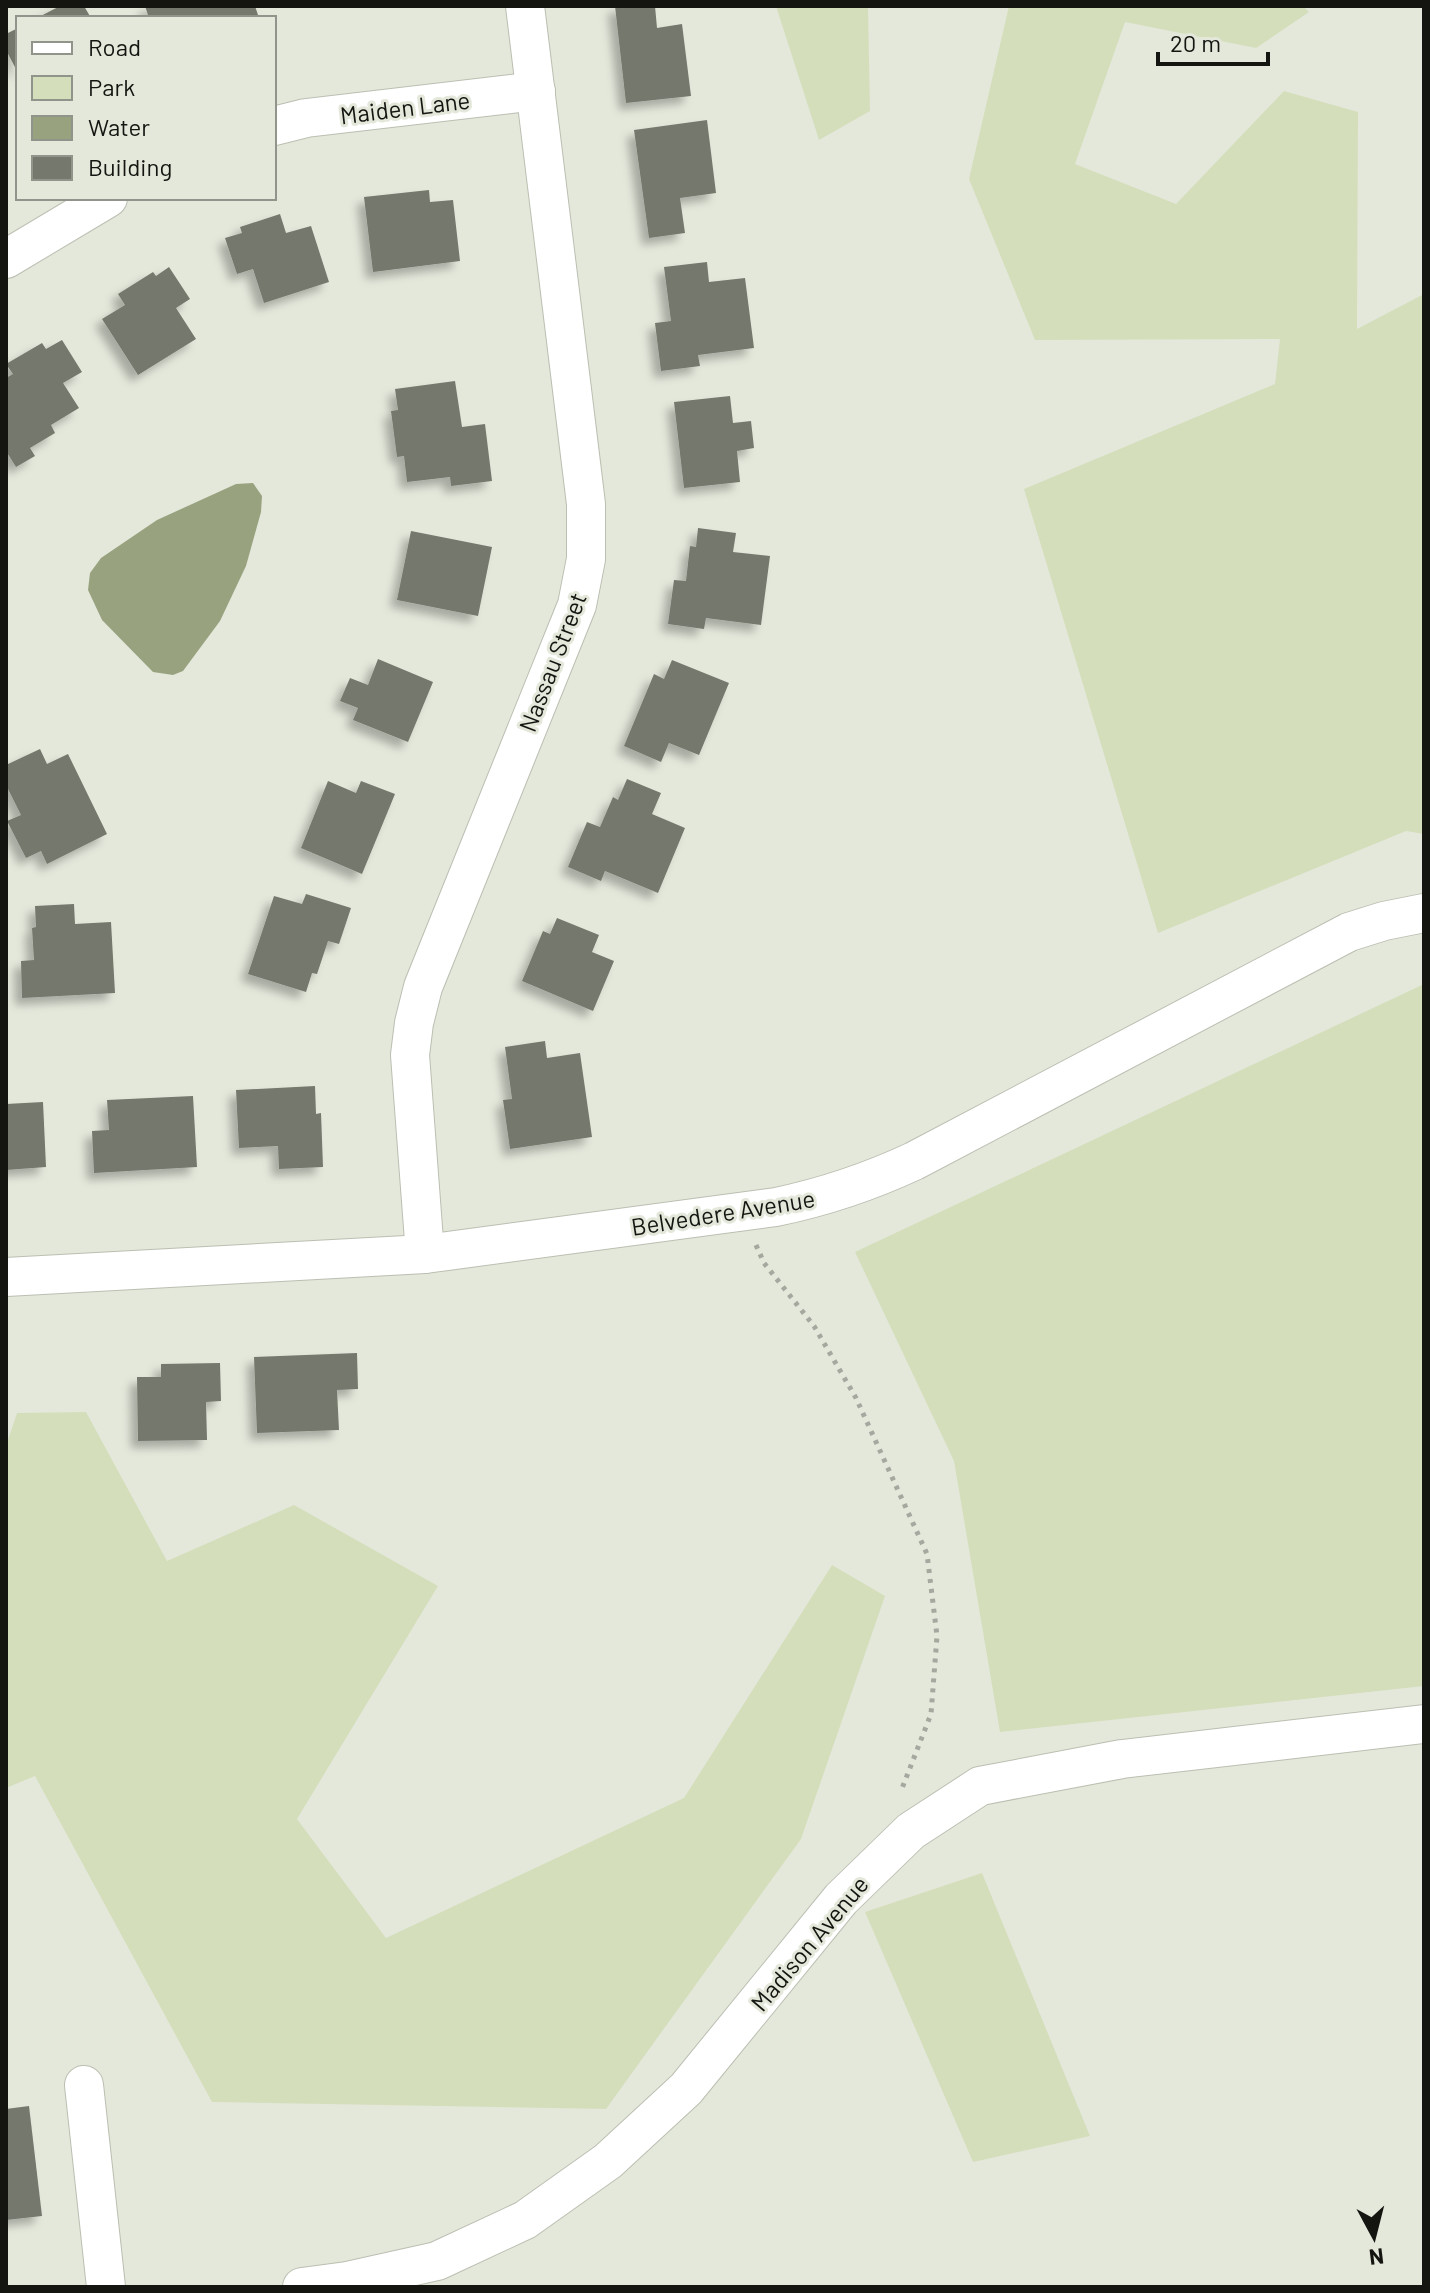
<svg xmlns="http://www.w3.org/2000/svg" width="1430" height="2293" viewBox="0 0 1430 2293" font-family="Barlow,sans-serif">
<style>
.green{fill:#d4debb}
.water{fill:#98a27f}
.building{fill:#75786d;filter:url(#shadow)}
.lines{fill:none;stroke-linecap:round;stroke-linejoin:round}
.minor-casing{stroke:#bbbfb2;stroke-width:40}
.path{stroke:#a5a89e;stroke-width:5;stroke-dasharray:4 6;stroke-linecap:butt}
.minor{stroke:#fff;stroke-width:38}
.labels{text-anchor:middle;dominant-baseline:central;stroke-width:6;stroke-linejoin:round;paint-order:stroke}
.street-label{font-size:24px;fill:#141510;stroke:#e4e8db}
</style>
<defs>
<filter id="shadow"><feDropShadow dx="-7" dy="7" stdDeviation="4" flood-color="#0004"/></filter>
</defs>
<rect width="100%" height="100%" fill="#e4e8db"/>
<g class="green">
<polygon points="776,6 868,6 870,111 819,140"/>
<polygon points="1009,6 1303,6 1309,12 1256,48 1125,22 1075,164 1176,204 1284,91 1358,112 1357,329 1424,294 1424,834 1406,831 1158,933 1024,489 1275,384 1280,339 1035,340 969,179"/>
<polygon points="1424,984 1424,1686 1000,1732 954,1461 855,1252"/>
<polygon points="86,1412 167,1561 294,1505 438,1586 297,1819 386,1938 684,1798 832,1565 885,1596 801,1839 606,2109 212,2102 35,1776 6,1788 6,1446 17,1413"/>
<polygon points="982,1873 1090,2136 973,2162 865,1912"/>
</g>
<polygon class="water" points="253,483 262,496 261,512 246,566 220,621 183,671 173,675 153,672 102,620 88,590 90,573 101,558 157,520 236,484"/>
<g class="building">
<polygon points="60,6 84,6 91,18 37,18"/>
<polygon points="145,6 255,6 259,18 149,18"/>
<polygon points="615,6 655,6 657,28 682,24 691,96 626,103"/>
<polygon points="18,28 18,73 6,50 6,34"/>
<polygon points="707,120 716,193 680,198 685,233 649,238 634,130"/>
<polygon points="429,190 430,202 453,200 460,261 373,272 364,197"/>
<polygon points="280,214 286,233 311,226 329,282 264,303 253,269 237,274 225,238 242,233 240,227"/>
<polygon points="707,262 709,282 745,278 754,348 698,355 700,366 661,371 655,323 671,321 664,267"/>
<polygon points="169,267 190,299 176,308 196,339 138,375 102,319 125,305 118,294 153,272 156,276"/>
<polygon points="62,340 82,372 63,383 79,408 51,425 55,433 30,448 35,456 16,467 6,451 6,378 13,374 6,364 42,343 46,349"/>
<polygon points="455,381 462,427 485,424 492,481 451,486 450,477 407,482 404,456 397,457 391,411 398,410 395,389"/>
<polygon points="730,396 733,423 751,421 754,448 737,451 740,482 684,488 674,402"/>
<polygon points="698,528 736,533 733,552 770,556 761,625 706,618 704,629 668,624 674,580 686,581 690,546 696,547"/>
<polygon points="411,531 492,547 478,616 397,600"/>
<polygon points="378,659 433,682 408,742 353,720 358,708 340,701 350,678 368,685"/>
<polygon points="672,660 729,683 699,755 669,743 661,762 624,746 654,674 664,679"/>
<polygon points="40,749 47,764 68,754 107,834 47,864 41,851 26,858 7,821 21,815 6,785 6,765"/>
<polygon points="627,779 661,793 652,814 685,828 658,893 605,871 601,881 568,867 587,822 600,827 613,797 618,800"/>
<polygon points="328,781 356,793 361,781 395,794 362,874 301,848"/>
<polygon points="306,894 351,908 339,944 328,941 317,974 312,973 306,992 248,974 274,896 302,904"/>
<polygon points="74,904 75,924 111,922 115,993 22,998 21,961 34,960 32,928 36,927 35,906"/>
<polygon points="557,918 599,935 592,952 614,961 593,1011 522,981 543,931 550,934"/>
<polygon points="545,1041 547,1058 580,1053 592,1137 510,1149 503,1100 512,1099 505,1047"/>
<polygon points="315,1086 316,1114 321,1113 323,1167 279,1169 278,1146 239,1148 236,1090"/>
<polygon points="193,1096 197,1167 94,1173 92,1131 109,1130 107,1100"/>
<polygon points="43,1102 46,1167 6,1170 6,1104"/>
<polygon points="357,1353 358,1389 337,1390 339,1430 257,1433 254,1357"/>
<polygon points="220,1363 221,1401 206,1402 207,1440 138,1441 137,1377 161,1377 161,1364"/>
<polygon points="29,2106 42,2216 6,2220 6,2109"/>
</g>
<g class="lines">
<g class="minor-casing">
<g id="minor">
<polyline points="274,126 306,118 536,91"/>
<polyline points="6,259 108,198"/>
<polyline points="425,1254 410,1055 414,1023 423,987 577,605 586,559 586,504 525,6"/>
<path d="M6,1277L425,1254L776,1207C824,1197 869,1182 914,1161L1349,932L1384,921L1424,913"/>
<polyline points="84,2085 106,2287"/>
<polyline points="302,2287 347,2281 437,2261 525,2220 608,2161 686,2089 841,1899 911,1831 980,1786 1122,1759 1424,1724"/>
</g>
</g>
<polyline class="path" points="756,1245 764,1263 814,1326 856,1398 927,1554 937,1636 931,1714 901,1791"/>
<use href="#minor" class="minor"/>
</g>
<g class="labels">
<g class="street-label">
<text transform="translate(405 107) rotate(-7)">Maiden Lane</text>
<text transform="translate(552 662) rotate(-69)">Nassau Street</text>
<text transform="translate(723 1212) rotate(-9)">Belvedere Avenue</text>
<text transform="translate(809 1943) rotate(-50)">Madison Avenue</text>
</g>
</g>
<rect width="1430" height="2293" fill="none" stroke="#141510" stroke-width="16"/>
<rect x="16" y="16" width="260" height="184" fill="#e4e8db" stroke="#91948a" stroke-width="2"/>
<rect x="32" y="42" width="40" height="12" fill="#ffffff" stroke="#91948a" stroke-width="2"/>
<text x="88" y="56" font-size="24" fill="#141510">Road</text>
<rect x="32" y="76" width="40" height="24" fill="#d4debb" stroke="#91948a" stroke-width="2"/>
<text x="88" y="96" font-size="24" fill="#141510">Park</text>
<rect x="32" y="116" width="40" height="24" fill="#98a27f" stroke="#91948a" stroke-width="2"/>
<text x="88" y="136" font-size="24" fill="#141510">Water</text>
<rect x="32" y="156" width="40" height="24" fill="#75786d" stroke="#91948a" stroke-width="2"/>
<text x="88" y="176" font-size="24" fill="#141510">Building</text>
<g transform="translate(1374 2237) rotate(173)" stroke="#e4e8db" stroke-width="6" paint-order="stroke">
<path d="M0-6L14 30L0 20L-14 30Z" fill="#141510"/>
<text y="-12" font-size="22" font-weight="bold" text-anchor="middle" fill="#141510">N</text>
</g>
<path d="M1158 52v12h110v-12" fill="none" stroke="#141510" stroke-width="4"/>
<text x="1170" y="52" font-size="24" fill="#141510" stroke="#e4e8db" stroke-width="6" paint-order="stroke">20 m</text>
</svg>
